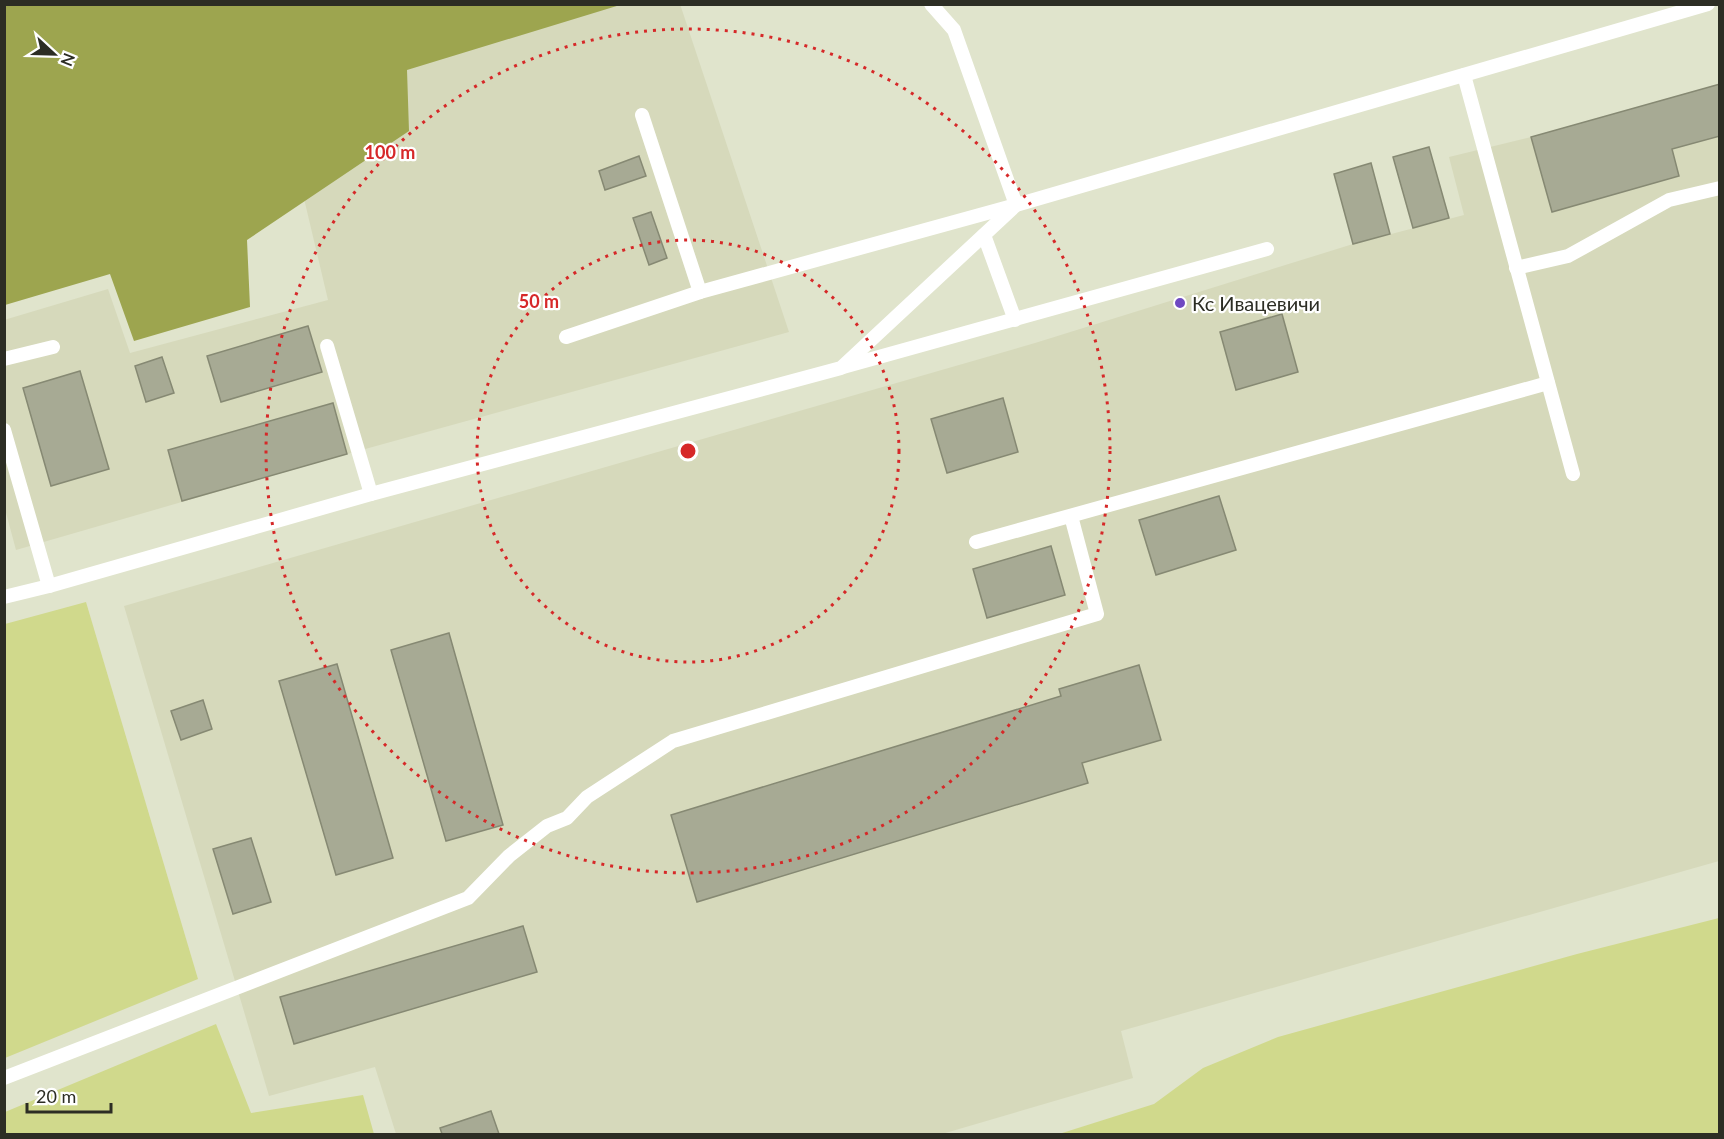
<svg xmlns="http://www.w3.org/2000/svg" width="1724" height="1139" viewBox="0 0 1724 1139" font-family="Lato,sans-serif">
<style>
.built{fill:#d6d9bb}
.green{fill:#d0d98c}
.forest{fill:#9da54f}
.building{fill:#a7aa94;stroke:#868973;stroke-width:1.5}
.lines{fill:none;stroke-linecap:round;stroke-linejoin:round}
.lane{stroke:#fff;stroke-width:14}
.ring{fill:none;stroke:#d62828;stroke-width:3;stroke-dasharray:3 6}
.poi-dot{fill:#6f49c2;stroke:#fff;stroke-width:2}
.labels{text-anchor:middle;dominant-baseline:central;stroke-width:4.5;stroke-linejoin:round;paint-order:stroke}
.poi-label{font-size:20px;fill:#2c2d24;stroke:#fff;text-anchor:start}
.centre{fill:#d62828;stroke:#fff;stroke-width:3}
.ring-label{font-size:18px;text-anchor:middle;font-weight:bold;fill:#d62828;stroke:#fff;stroke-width:4.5;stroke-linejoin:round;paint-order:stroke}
</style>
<rect width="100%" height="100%" fill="#e0e4cc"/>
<g class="built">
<polygon points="680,4 789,332 358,451 16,550 5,509 4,320 108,289 130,353 328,300 271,59 459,5"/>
<polygon points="1719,84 1719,861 1121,1031 1133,1078 942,1134 396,1134 375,1067 269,1096 124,606 1035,343 1353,244 1464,215 1449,157 1531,137"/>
</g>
<g class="green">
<polygon points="86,602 198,979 5,1058 5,624"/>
<polygon points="1719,918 1719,1134 1059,1134 1154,1104 1203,1068 1278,1037 1577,954"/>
<polygon points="216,1024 251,1113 363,1095 374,1134 5,1134 5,1112"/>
</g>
<polygon class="forest" points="5,4 620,4 620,5 407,70 409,131 247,240 250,307 134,341 110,274 5,305"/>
<g class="building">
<polygon points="1720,84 1720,136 1672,149 1679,176 1552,212 1531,137"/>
<polygon points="1429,147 1449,218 1413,228 1393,157"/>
<polygon points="639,156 646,176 605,190 599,171"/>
<polygon points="1371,163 1390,234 1353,244 1334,174"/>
<polygon points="651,212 667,258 649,265 633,218"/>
<polygon points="1282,314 1298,372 1236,390 1220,332"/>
<polygon points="308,326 322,372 221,402 207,356"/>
<polygon points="162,357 174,393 146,402 135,366"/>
<polygon points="80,371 109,469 51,486 23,388"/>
<polygon points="1003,398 1018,452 947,473 931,419"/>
<polygon points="333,403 347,454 182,501 168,450"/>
<polygon points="1219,496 1236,550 1156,575 1139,520"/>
<polygon points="1051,546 1065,595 987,618 973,569"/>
<polygon points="449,633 503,825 446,841 391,650"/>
<polygon points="337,664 393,858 336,875 279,681"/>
<polygon points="1139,665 1161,740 1082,763 1088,783 697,902 671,815 1061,696 1059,689"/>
<polygon points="203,700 212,729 181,740 171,711"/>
<polygon points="251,838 271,902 233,914 213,849"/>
<polygon points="523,926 537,972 294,1044 280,997"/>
<polygon points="491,1111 499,1134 442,1134 440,1128"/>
</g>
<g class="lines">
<g class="lane">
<polyline points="1464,75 1573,474"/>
<polyline points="642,115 700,292"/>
<polyline points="984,235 1015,320"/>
<polyline points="1516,268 1568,256 1669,200 1720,188"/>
<polyline points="566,337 700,292 1016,205 954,30 931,4"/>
<polyline points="327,346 371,494"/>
<polyline points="4,359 53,347"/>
<polyline points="843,367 1267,249"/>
<polyline points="4,430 49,586"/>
<polyline points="976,542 1548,383"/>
<polyline points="4,597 49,586 371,494 841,368 1016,205 1708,4"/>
<polyline points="4,1078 468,898 509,856 547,826 567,818 587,797 673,741 1097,614 1071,516"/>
</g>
</g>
<g class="ring">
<circle cx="688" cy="451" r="211"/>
<circle cx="688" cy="451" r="422"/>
</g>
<circle class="poi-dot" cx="1180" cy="303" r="6"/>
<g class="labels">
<g class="poi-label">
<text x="1192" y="303">Кс Ивацевичи</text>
</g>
</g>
<circle cx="688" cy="451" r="9" class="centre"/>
<g class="ring-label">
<text x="390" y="159">100 m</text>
<text x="539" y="308">50 m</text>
</g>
<rect width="1724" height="1139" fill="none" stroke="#2c2d24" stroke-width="12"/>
<g transform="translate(54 54) rotate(112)" stroke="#ffffff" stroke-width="4.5" paint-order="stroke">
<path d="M0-4.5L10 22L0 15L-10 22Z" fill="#2c2d24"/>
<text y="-9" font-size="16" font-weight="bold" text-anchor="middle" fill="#2c2d24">N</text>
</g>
<path d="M27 1103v9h84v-9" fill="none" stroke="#2c2d24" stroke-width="3"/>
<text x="36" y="1103" font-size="18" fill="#2c2d24" stroke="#ffffff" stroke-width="4.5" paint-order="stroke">20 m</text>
</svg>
